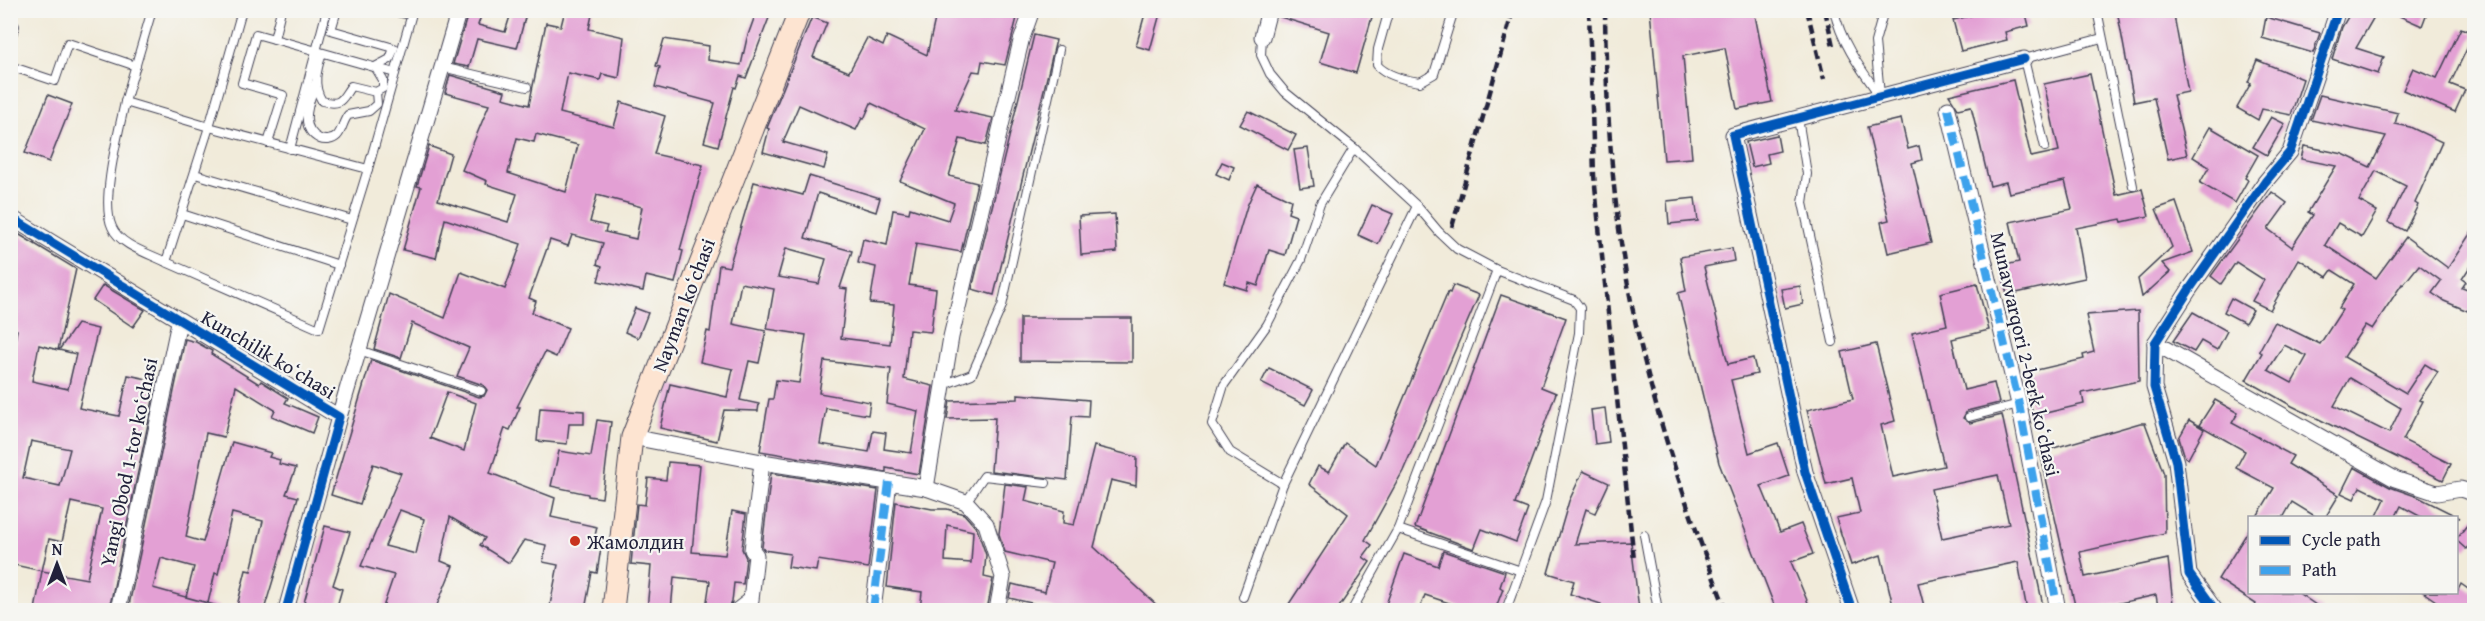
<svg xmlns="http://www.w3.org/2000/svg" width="2485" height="621" viewBox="0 0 2485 621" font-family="'Gentium Book Plus',serif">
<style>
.building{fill:#e3a0d4;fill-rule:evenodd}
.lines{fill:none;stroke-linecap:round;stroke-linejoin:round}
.lane-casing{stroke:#414053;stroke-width:10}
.street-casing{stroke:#414053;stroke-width:17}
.secondary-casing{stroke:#414053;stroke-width:23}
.lane{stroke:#fff;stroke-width:8}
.street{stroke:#fff;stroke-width:15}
.secondary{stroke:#fde4d1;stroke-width:21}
.rail{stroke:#22223b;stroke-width:4.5;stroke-dasharray:9 4.5;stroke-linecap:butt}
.quiet{stroke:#3ea2ec;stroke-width:8;stroke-dasharray:15 8;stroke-linecap:butt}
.cycleway-casing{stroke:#f6f6f2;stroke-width:13}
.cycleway{stroke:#0057b8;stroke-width:9}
.poi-dot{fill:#c8321e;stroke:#f6f6f2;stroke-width:2}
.labels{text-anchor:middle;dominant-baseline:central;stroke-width:4.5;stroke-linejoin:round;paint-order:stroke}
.street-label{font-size:20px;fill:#22223b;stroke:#f6f6f2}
.poi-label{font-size:20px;fill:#22223b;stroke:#f6f6f2;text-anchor:start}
</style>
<rect width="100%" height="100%" fill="#f6f6f2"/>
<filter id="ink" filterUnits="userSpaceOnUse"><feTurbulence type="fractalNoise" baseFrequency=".0167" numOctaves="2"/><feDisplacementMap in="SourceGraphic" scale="12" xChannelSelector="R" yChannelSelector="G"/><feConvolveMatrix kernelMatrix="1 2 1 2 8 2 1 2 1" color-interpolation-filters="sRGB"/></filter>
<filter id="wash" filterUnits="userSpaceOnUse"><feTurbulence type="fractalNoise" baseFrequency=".008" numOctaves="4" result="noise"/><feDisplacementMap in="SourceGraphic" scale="24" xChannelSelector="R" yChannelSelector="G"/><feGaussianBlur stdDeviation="1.35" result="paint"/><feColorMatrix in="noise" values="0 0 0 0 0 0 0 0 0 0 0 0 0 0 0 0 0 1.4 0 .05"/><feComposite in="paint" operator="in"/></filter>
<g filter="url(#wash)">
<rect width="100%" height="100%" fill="#f1ebda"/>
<g id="blocks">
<g class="building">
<polygon points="469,10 483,10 478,25 505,32 512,10 527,10 517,48 477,39 469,67 453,64"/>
<path d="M565,10H593L589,29L624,37L619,78L602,74L600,80L568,73L560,113L614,127L621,102L665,116L654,154L703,165L680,250L683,251L675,283L646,276L643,291L598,281L602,266L597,264L603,243L572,235L568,246L550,240L529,298L536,301L532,313L568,328L556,357L545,352L517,407H520L510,430L505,428L490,473L555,498L551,517L597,527L594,540L602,541L597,573L592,572L585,610H549L558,565L543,562L546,545L524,540L509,563L480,545L485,538L450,517L441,561L453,566L435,610H382L394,575L361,566L401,473L373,464L360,504L331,495L371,360L479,397L484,396L487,390L483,385L457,376L469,348L412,323L401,358L374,349L389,294L445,318L461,272L505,289L521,244L445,219L436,258L403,250L421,187L417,186L429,146L451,154L438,200L508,222L517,194L486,184L487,181L462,170L489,105L445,93L450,75L505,91L503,98L529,105L546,23L561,26ZM536,134L578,145L566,192L508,173L517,138L534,142ZM597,195L642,207L636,239L605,232L607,226L590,222ZM447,392L476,403L464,451L430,438ZM400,510L424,519L416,554L385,546Z"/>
<polygon points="757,10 772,10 746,78 740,76 736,88 734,87 718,146 704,142 715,103 655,87 660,67 656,66 664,39 709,46 708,60 741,65 747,38"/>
<path d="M937,10H1019L1005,65L982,61L980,72L973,71L955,110L993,118L986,145L960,139L949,176L977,183L961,252L916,244L909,285L936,289L931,332L909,330L904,379L933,386L919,474L886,468V472L760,451L769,399H773L776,380L799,383L806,335L767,329L774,289L741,283L733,324L766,331L759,363L749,361L740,400L759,404L758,411L724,410L717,441L660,428L670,384L727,397L733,369L700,362L707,331L710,332L719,265L729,267L754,182L803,195L809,176L880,198L876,212L818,193L805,238L852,251L840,288L847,289L841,338L890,344L894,305L870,303L876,267L858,263L863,239L887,245L893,210L909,213L910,208L948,220L954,203L900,181L925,129L871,103L864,119L862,118L856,130L799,105L783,142L828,155L824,169L763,152L769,129L767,128L812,17L827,23L813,57L849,72L867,38L883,46L887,36L927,55ZM786,248L826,259L819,284L778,277ZM824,361L891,369L887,404L918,411L911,453L884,449L886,433L873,431L869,452L820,444L826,408L868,415L870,402L819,393Z"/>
<polygon points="1146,10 1161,10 1150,50 1136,46"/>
<polygon points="1278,10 1374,10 1356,73 1320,62 1329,32 1277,16"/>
<polygon points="1650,10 1754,10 1772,102 1737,109 1725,48 1683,56 1692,158 1664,160"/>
<polygon points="1994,10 2025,10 2029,26 2005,32 2007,40 1961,51 1953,20"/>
<polygon points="2117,10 2173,10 2188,92 2173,95 2187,155 2168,159 2154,98 2134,102"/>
<polygon points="2352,10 2378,10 2356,48 2384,57 2378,74 2332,59 2342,27"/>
<polygon points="2386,10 2428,10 2422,26"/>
<polygon points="2266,17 2320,33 2313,53 2262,38"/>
<polygon points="2461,28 2474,34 2450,84 2465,90 2455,112 2403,90 2413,68 2437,78"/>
<polygon points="1034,35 1056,40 994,295 972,289"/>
<polygon points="2257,60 2303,79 2291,115 2262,109 2258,120 2237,108 2251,83 2248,82"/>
<polygon points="2090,74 2116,195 2142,189 2149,216 2122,222 2121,219 2076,228 2085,278 2007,295 2001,266 2019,262 2010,222 2072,209 2065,181 2009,193 2006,182 1990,186 1971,106 1958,109 1949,95 2013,80 2031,157 2059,151 2044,84"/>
<polygon points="48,95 72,104 49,162 25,153"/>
<path d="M2320,95L2398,113L2395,124L2410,127L2442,142L2415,203L2418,205L2405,231L2388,222L2406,186L2376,171L2359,201L2377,211L2362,237L2338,223L2325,245L2376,278L2406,237L2448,268L2475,226V259L2462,279L2466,282L2462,288L2475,293V314L2444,301L2432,293L2441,281L2419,265L2403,285L2402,284L2372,329L2365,325L2344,357L2406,393L2425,364L2438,372L2419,400L2423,401L2403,440L2451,464L2443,480L2292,406L2246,380L2262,353L2259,351L2275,322L2320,344L2342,310L2339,308L2354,284L2332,270L2327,277L2299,259L2270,310L2252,301L2264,280L2236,262L2221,284L2211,276L2272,192L2287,203L2268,229L2292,247L2313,215L2308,212L2336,166L2301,159L2304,146L2343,154L2370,167L2386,136L2311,120ZM2284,345L2307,356L2292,383L2268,370ZM2350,378L2401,408L2389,433L2334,406Z"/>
<polygon points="1248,111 1296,135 1288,150 1240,125"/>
<polygon points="2271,117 2285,124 2267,155 2253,147"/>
<polygon points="1901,119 1908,149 1919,146 1922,160 1912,163 1931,243 1888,253 1881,222 1889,220 1867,127"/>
<polygon points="2210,127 2258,155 2245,178 2248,180 2235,203 2200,183 2209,167 2193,157"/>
<polygon points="1777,135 1780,151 1767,154 1769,163 1752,167 1746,142"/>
<polygon points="1308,148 1314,186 1300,188 1294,150"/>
<polygon points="1222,162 1234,167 1229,180 1216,174"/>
<polygon points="1257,184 1291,200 1288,213 1296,216 1285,255 1269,250 1258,286 1249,283 1247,290 1224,283 1247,206"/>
<polygon points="1695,198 1698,221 1669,224 1667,201"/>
<polygon points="2176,202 2193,252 2162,263 2170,272 2142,297 2138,279 2172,247 2156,209"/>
<polygon points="1372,205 1393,214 1378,244 1358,235"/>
<polygon points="1115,214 1117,252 1081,255 1079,216"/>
<path d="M10,229L76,269L58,350L39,345L32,381L68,389L76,354L59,350L77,324L98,329L79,408L119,416L128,375L157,381L109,610H35L42,571L10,564V367L17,330L10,328ZM31,441L70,449L60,486L23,478ZM71,502L102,509L87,579L42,571L49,539L62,542Z"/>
<polygon points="1732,248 1734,261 1704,267 1728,364 1753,358 1757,374 1731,380 1749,453 1778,443 1789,476 1761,486 1780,532 1801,524 1813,554 1791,562 1811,610 1776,610 1719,463 1678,293 1686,291 1680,257"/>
<path d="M1977,284L1989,330L1952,339L1964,390L1994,383L1999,403L1967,411L1963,418L1970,423L2002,415L2044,610H2027L2018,562L1918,583L1925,610H1894L1881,555L1851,565L1836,518L1860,513L1852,478L1826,484L1807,410L1853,399L1842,352L1876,344L1895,421L1881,425L1893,477L1944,466L1912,333L1947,325L1940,293ZM1998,475L2009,524L1942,538L1931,489Z"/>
<polygon points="103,285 145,310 133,327 93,300"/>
<polygon points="1453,285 1479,295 1403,471 1365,540 1372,545 1363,557 1370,562 1337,610 1285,610 1348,514 1309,484 1318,466 1329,472 1345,443 1376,465 1448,292 1450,293"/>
<polygon points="1800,286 1803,304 1785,308 1781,289"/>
<polygon points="1501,295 1566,318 1541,387 1556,393 1515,504 1528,509 1516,542 1482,529 1474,549 1415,527"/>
<polygon points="2231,298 2253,310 2245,323 2224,312"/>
<polygon points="635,308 648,313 638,338 625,332"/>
<polygon points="2138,311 2139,381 2082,393 2084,404 2033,416 2024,373 2084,359 2083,355 2094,352 2086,315"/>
<polygon points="2193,312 2227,331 2217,350 2201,341 2194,352 2173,341"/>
<polygon points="1020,318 1132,318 1132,362 1020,361"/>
<polygon points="185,339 196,342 212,351 211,354 259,384 261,381 288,398 285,403 318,417 312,433 272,416 275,410 236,386 224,437 206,433 186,537 203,542 232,442 271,453 269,457 280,460 279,464 296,468 286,494 298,497 264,610 236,610 246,570 251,571 263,521 232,513 218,574 215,573 208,603 186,597 194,567 161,558 153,588 218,606 218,610 128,610"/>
<polygon points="1269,368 1313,390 1305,405 1261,383"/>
<polygon points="1018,394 1089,400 1088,417 1072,416 1067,480 991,471 995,418 947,419 950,401 1018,399"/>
<polygon points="2215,400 2238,413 2232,423 2293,456 2288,464 2339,495 2325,518 2318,518 2292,502 2283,518 2256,518 2274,488 2236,468 2245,451 2199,425"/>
<polygon points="540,408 584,411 584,424 569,424 567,444 537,441"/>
<polygon points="1605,408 1609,442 1595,444 1591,410"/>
<polygon points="597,420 611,422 602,498 588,496 588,494 551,486 559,451 591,456"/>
<polygon points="2189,420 2204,429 2188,459 2185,457 2179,438"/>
<polygon points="2140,423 2145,423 2164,474 2165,533 2080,552 2085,577 2168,559 2173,604 2158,607 2156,595 2089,610 2076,610 2040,452"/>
<polygon points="1094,446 1137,457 1136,486 1111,480 1094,547 1162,610 1062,610 1009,598 1012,584 1045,592 1052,563 1005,552 999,534 1005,484 1028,487 1025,501 1064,511 1063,523 1074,525"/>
<polygon points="668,462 700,465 692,552 725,555 732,511 746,514 742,549 746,558 743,584 734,583 732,602 728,610 706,608 710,581 674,577 671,610 647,610 651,566 631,564 637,504 645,505 648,478 666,480"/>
<polygon points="2354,467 2390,487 2418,497 2460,518 2423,518 2401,506 2395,518 2376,518 2385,499 2360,487 2354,499 2341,493"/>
<polygon points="1583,471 1609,483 1595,513 1586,509 1575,544 1631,542 1639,610 1602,610 1601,604 1570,594 1574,581 1548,573 1569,501"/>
<polygon points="771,473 878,490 868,568 818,560 816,571 788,567 790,554 764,550 762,547"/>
<path d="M896,502L932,509H947L964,514L977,529L986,555L984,577L993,579L987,610H920L922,592L887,587ZM947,525L973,531L971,563L945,561Z"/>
<polygon points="2475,515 2475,538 2466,549 2457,541 2457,538"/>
<polygon points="325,526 350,532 333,585 342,589 336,610 302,610"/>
<polygon points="2250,528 2250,592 2297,592 2323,610 2253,610 2256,604 2218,579"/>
<polygon points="1443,551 1505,572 1500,587 1503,589 1495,610 1470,610 1425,595 1419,610 1384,610 1404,554 1438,566"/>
<polygon points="2461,584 2475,594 2475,610 2449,610 2423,592 2457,592"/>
</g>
</g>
</g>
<g filter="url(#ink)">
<use href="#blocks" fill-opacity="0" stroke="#414053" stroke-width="1.5"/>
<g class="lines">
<g class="lane-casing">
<g id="lane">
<polyline points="152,10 125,102 209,127 368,169"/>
<polyline points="242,10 209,127 166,262 319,329 368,169 413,10"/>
<polyline points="281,10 274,39 395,73"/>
<polyline points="388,10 405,14 406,10"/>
<path d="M1389,10L1378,49L1377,65C1387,76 1405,80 1420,82L1434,74L1454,10"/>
<path d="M1834,10C1841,43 1861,69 1880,96"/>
<polyline points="2097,10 2133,186"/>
<polyline points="10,25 15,26 10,40"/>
<polyline points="1262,37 1261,55 1270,74 1285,92 1354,148 1417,206 1439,232 1457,249 1497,270 1574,300 1580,308 1579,333 1546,501 1506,610"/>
<path d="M322,53C317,69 312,85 322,101C342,106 341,100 351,86L376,92L383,88V80L375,67L390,59L394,48L331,30L337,10"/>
<polyline points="10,66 55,81 68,43 136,66"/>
<polyline points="442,67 527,87"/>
<path d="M315,84C310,101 297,128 320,139C325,141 333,140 337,136C342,131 343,121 348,115L369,111L377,104L376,92"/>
<polyline points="1880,95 1875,42 1884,10"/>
<path d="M125,102C119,131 100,201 112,227C119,245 150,254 166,262"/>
<polyline points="1798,118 1807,174 1803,203 1833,342"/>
<polyline points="268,143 283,95 242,83 256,34 274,39"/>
<polyline points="2045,147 2024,59 2102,38"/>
<polyline points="290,149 327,10"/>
<polyline points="195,174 352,220"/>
<polyline points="182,214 339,265"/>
<polyline points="359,350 481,391"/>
<polyline points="943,385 972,374 1002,306 1059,50"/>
<polyline points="1969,417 2019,404"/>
<polyline points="1283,484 1230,452 1212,424 1224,385 1267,325 1301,260 1320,204 1354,148"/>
<polyline points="966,502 984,476 1046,483"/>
<polyline points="1398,529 1521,571"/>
<polyline points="1644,535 1658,610"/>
<polyline points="1243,597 1283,484 1417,206"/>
<polyline points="997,607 1020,610"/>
<polyline points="1352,610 1398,529 1497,270"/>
</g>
</g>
<g class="street-casing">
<g id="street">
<polyline points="1262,37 1269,10"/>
<polyline points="1948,109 2019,404 2058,610"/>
<polyline points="10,217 339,417 286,610"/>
<polyline points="2155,343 2395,479 2437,493 2460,489 2474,493"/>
<polyline points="339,417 459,10"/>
<polyline points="632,437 762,462 926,488 966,502 986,524 1003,577 997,610"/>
<polyline points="926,488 951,337 1021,41 1032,10"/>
<polyline points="118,610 179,322"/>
<polyline points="738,610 751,600 756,555 752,550 762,462"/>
<polyline points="873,610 889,482"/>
<polyline points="1852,610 1805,472 1733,135 2024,59"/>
<polyline points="2215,610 2189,574 2176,462 2154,387 2155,343 2189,290 2265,182 2290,152 2338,10"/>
</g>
</g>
<g class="secondary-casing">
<polyline id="secondary" points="613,610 632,437 800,10"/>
</g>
<use href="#lane" class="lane"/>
<use href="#street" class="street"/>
<use href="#secondary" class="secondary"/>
<g class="rail">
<polyline points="1589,10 1594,175 1599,227 1634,560"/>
<path d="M1605,10C1606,107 1612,206 1631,301C1652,407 1687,510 1726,610"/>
<polyline points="1807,10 1824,79"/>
<polyline points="1825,10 1833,46"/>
<polyline points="1452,227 1513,10"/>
</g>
<g class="quiet">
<polyline points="1948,109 2019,404 2058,610"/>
<polyline points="873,610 889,482"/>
</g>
<g class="cycleway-casing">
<g id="cycleway">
<polyline points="10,217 339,417 286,610"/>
<polyline points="1852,610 1805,472 1733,135 2024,59"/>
<polyline points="2215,610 2189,574 2176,462 2154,387 2155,343 2189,290 2265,182 2290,152 2338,10"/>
</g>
</g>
<use href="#cycleway" class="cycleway"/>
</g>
</g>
<circle class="poi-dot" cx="575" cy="541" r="6"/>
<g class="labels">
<g class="street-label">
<text transform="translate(683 305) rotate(-69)">Nayman koʻchasi</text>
<text transform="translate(269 354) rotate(31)">Kunchilik koʻchasi</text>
<text transform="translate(2026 354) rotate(77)">Munavvarqori 2-berk koʻchasi</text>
<text transform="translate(128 462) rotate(-78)">Yangi Obod 1-tor koʻchasi</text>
</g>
<g class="poi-label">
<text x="587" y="541">Жамолдин</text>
</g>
</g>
<rect width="2485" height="621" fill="none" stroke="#f6f6f2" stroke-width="36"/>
<rect x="2248" y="516" width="210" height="78" fill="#f6f6f2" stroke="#a1a1a9" stroke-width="1.5"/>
<rect x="2260" y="536" width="30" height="9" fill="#0057b8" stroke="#a1a1a9" stroke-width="1.5"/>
<text x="2302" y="546" font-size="18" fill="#22223b">Cycle path</text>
<rect x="2260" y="566" width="30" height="9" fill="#3ea2ec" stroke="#a1a1a9" stroke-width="1.5"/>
<text x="2302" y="576" font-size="18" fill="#22223b">Path</text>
<g transform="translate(57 564)" stroke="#f6f6f2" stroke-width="4.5" paint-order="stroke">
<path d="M0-4.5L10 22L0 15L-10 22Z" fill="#22223b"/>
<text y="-9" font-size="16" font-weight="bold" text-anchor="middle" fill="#22223b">N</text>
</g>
</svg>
